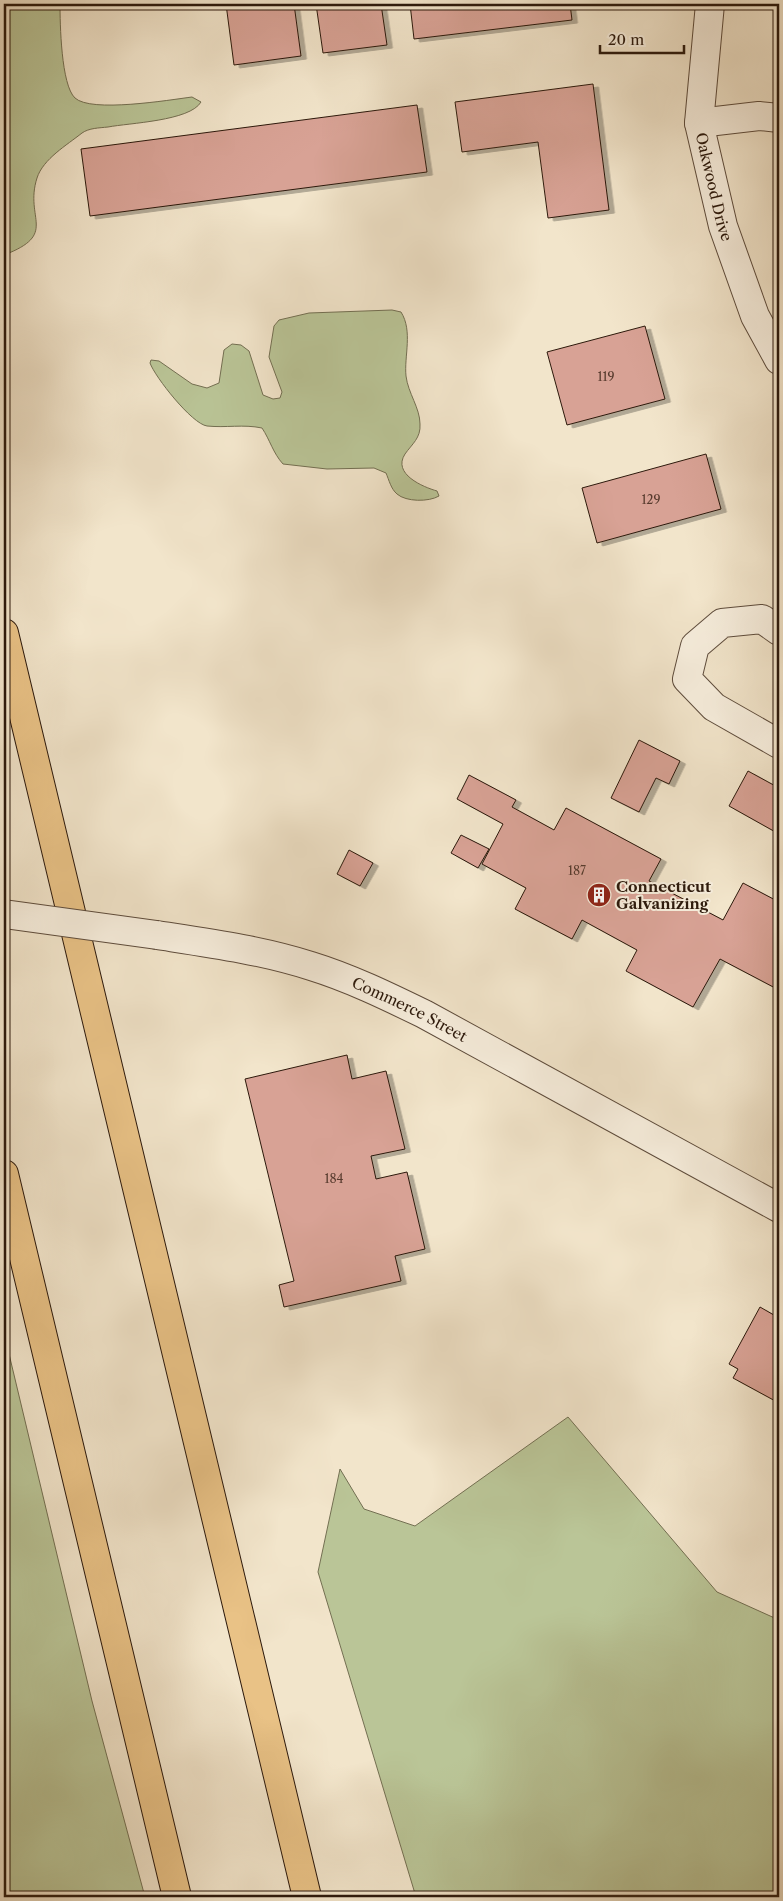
<svg xmlns="http://www.w3.org/2000/svg" width="783" height="1901" viewBox="0 0 783 1901" font-family="'Libre Caslon Text',serif">
<style>
.green{fill:#bac597;stroke:#736f52}
.building{fill:#d8a295;stroke:#2c190c;filter:url(#shadow)}
.lines{fill:none;stroke-linecap:round;stroke-linejoin:round}
.minor-casing{stroke:#5e4c3c;stroke-width:30}
.highway-casing{stroke:#2c190c;stroke-width:30}
.minor{stroke:#f7eedd;stroke-width:28}
.highway{stroke:#e9c286;stroke-width:28}
.minor-bridge-casing{stroke:#5e4c3c;stroke-width:30;stroke-linecap:butt}
.minor-bridge{stroke:#f7eedd;stroke-width:28}
.labels{text-anchor:middle;dominant-baseline:central;stroke-width:4;stroke-linejoin:round;paint-order:stroke}
.number-label{font-size:12px;fill:#573b2e}
.street-label{font-size:15px;fill:#2c190c;stroke:#f7eedd}
.poi-label{font-size:15px;font-weight:bold;fill:#2c190c;stroke:#f7eedd;text-anchor:start}
</style>
<defs>
<filter id="shadow"><feDropShadow dx="5.5" dy="3" stdDeviation="0" flood-color="#0004"/></filter>
</defs>
<rect width="100%" height="100%" fill="#f2e5cb"/>
<filter id="stains"><feTurbulence type="fractalNoise" baseFrequency=".004" numOctaves="4"/><feColorMatrix values="0 0 0 0 .2 0 0 0 0 .09 0 0 0 0 .02 0 0 0 .5 -.17"/></filter>
<radialGradient id="worn" r=".72"><stop offset=".6" stop-color="#630" stop-opacity="0"/><stop offset="1" stop-color="#630" stop-opacity=".3"/></radialGradient>
<g class="green">
<path d="M4,4H60C60,23 61,85 75,98C91,113 169,100 192,97L201,102C190,121 129,123 108,127C99,128 89,128 82,133C67,145 43,159 37,178C24,219 59,234 4,255Z"/>
<path d="M392,310L401,312C413,331 404,356 406,376C408,393 420,408 420,424C421,438 412,444 405,454C392,474 423,487 437,491L439,496C429,502 406,502 397,494C391,489 389,480 386,473L374,468L327,469L283,464C273,453 270,440 262,428C243,424 226,428 207,426C192,424 155,377 150,363L151,360L159,361L192,384L207,388L219,383L224,350L232,344L241,345L249,351L263,395L273,399L280,398L282,392L269,357L274,326L279,320L309,313Z"/>
<polygon points="4,1333 92,1701 145,1897 4,1897"/>
<polygon points="568,1417 717,1592 779,1620 779,1897 416,1897 318,1572 340,1469 364,1509 415,1526"/>
</g>
<g class="building">
<polygon points="226,4 294,4 301,56 234,65"/>
<polygon points="316,4 381,4 387,45 323,53"/>
<polygon points="410,4 570,4 572,20 414,39"/>
<polygon points="593,84 609,210 548,218 538,142 462,152 455,102"/>
<polygon points="417,105 427,172 90,216 81,149"/>
<polygon points="645,326 665,399 567,425 547,352"/>
<polygon points="706,454 721,509 597,543 582,488"/>
<polygon points="639,740 680,761 669,784 656,778 639,812 611,798"/>
<polygon points="748,771 779,788 779,834 729,806"/>
<polygon points="469,775 516,800 512,807 554,830 566,808 661,859 649,881 723,920 743,883 779,902 779,990 720,959 693,1007 626,971 637,950 582,920 572,939 515,909 526,888 482,864 503,824 457,799"/>
<polygon points="461,835 489,849 478,868 451,853"/>
<polygon points="349,850 373,863 360,886 337,874"/>
<polygon points="347,1055 352,1079 386,1071 405,1149 371,1156 376,1179 407,1172 425,1249 395,1256 401,1281 284,1307 279,1285 294,1281 245,1079"/>
<polygon points="760,1307 779,1318 779,1403 733,1378 738,1369 729,1364"/>
</g>
<g class="lines">
<g class="minor-casing">
<g id="minor">
<path id="s1" d="M710,4L699,123L723,226L755,316L779,360"/>
<polyline points="699,123 759,116 779,118"/>
<polyline points="779,631 762,619 722,623 695,646 687,679 714,707 779,744"/>
<path id="s2" d="M157,935C209,943 261,950 311,966C350,978 387,996 424,1014L779,1208"/>
</g>
</g>
<g class="highway-casing">
<g id="highway">
<polyline points="4,633 307,1897"/>
<polyline points="4,1174 177,1897"/>
</g>
</g>
<use href="#minor" class="minor"/>
<use href="#highway" class="highway"/>
<g class="minor-bridge-casing">
<polyline id="minor-bridge" points="4,914 157,935"/>
</g>
<use href="#minor-bridge" class="minor-bridge"/>
</g>
<defs>
<g id="building-disc" transform="scale(1.25)"><circle r="9.5" fill="#8f2418" stroke="#f7eedd"/><path d="M-4-6H4V6H1V3H-1V6H-4ZM-2.5-4.3h1.7v1.8h-1.7ZM.8-4.3h1.7v1.8H.8ZM-2.5-1h1.7V.8h-1.7ZM.8-1h1.7V.8H.8Z" fill="#fff"/></g>
</defs>
<g fill-rule="evenodd">
<use href="#building-disc" x="599" y="895"/>
</g>
<g class="labels">
<g class="number-label">
<text x="606" y="376">119</text>
<text x="651" y="499">129</text>
<text x="577" y="870">187</text>
<text x="334" y="1178">184</text>
</g>
<g class="street-label">
<text stroke="none"><textPath href="#s1" startOffset="185">Oakwood Drive</textPath></text>
<text stroke="none"><textPath href="#s2" startOffset="265">Commerce Street</textPath></text>
</g>
<g class="poi-label">
<text x="616" y="886">Connecticut<tspan x="616" dy="17">Galvanizing</tspan></text>
</g>
</g>
<rect width="783" height="1901" fill="none" stroke="#f2e5cb" stroke-width="20"/>
<rect x="5" y="5" width="773" height="1891" fill="none" stroke="#2c190c" stroke-width="2.5"/>
<rect x="10" y="10" width="763" height="1881" fill="none" stroke="#2c190c"/>
<path d="M600 45v8h84v-8" fill="none" stroke="#2c190c" stroke-width="2.5"/>
<text x="608" y="45" font-size="15" fill="#2c190c" stroke="#f7eedd" stroke-width="4" paint-order="stroke">20 m</text>
<rect width="100%" height="100%" filter="url(#stains)"/>
<rect width="100%" height="100%" fill="url(#worn)"/>
</svg>
